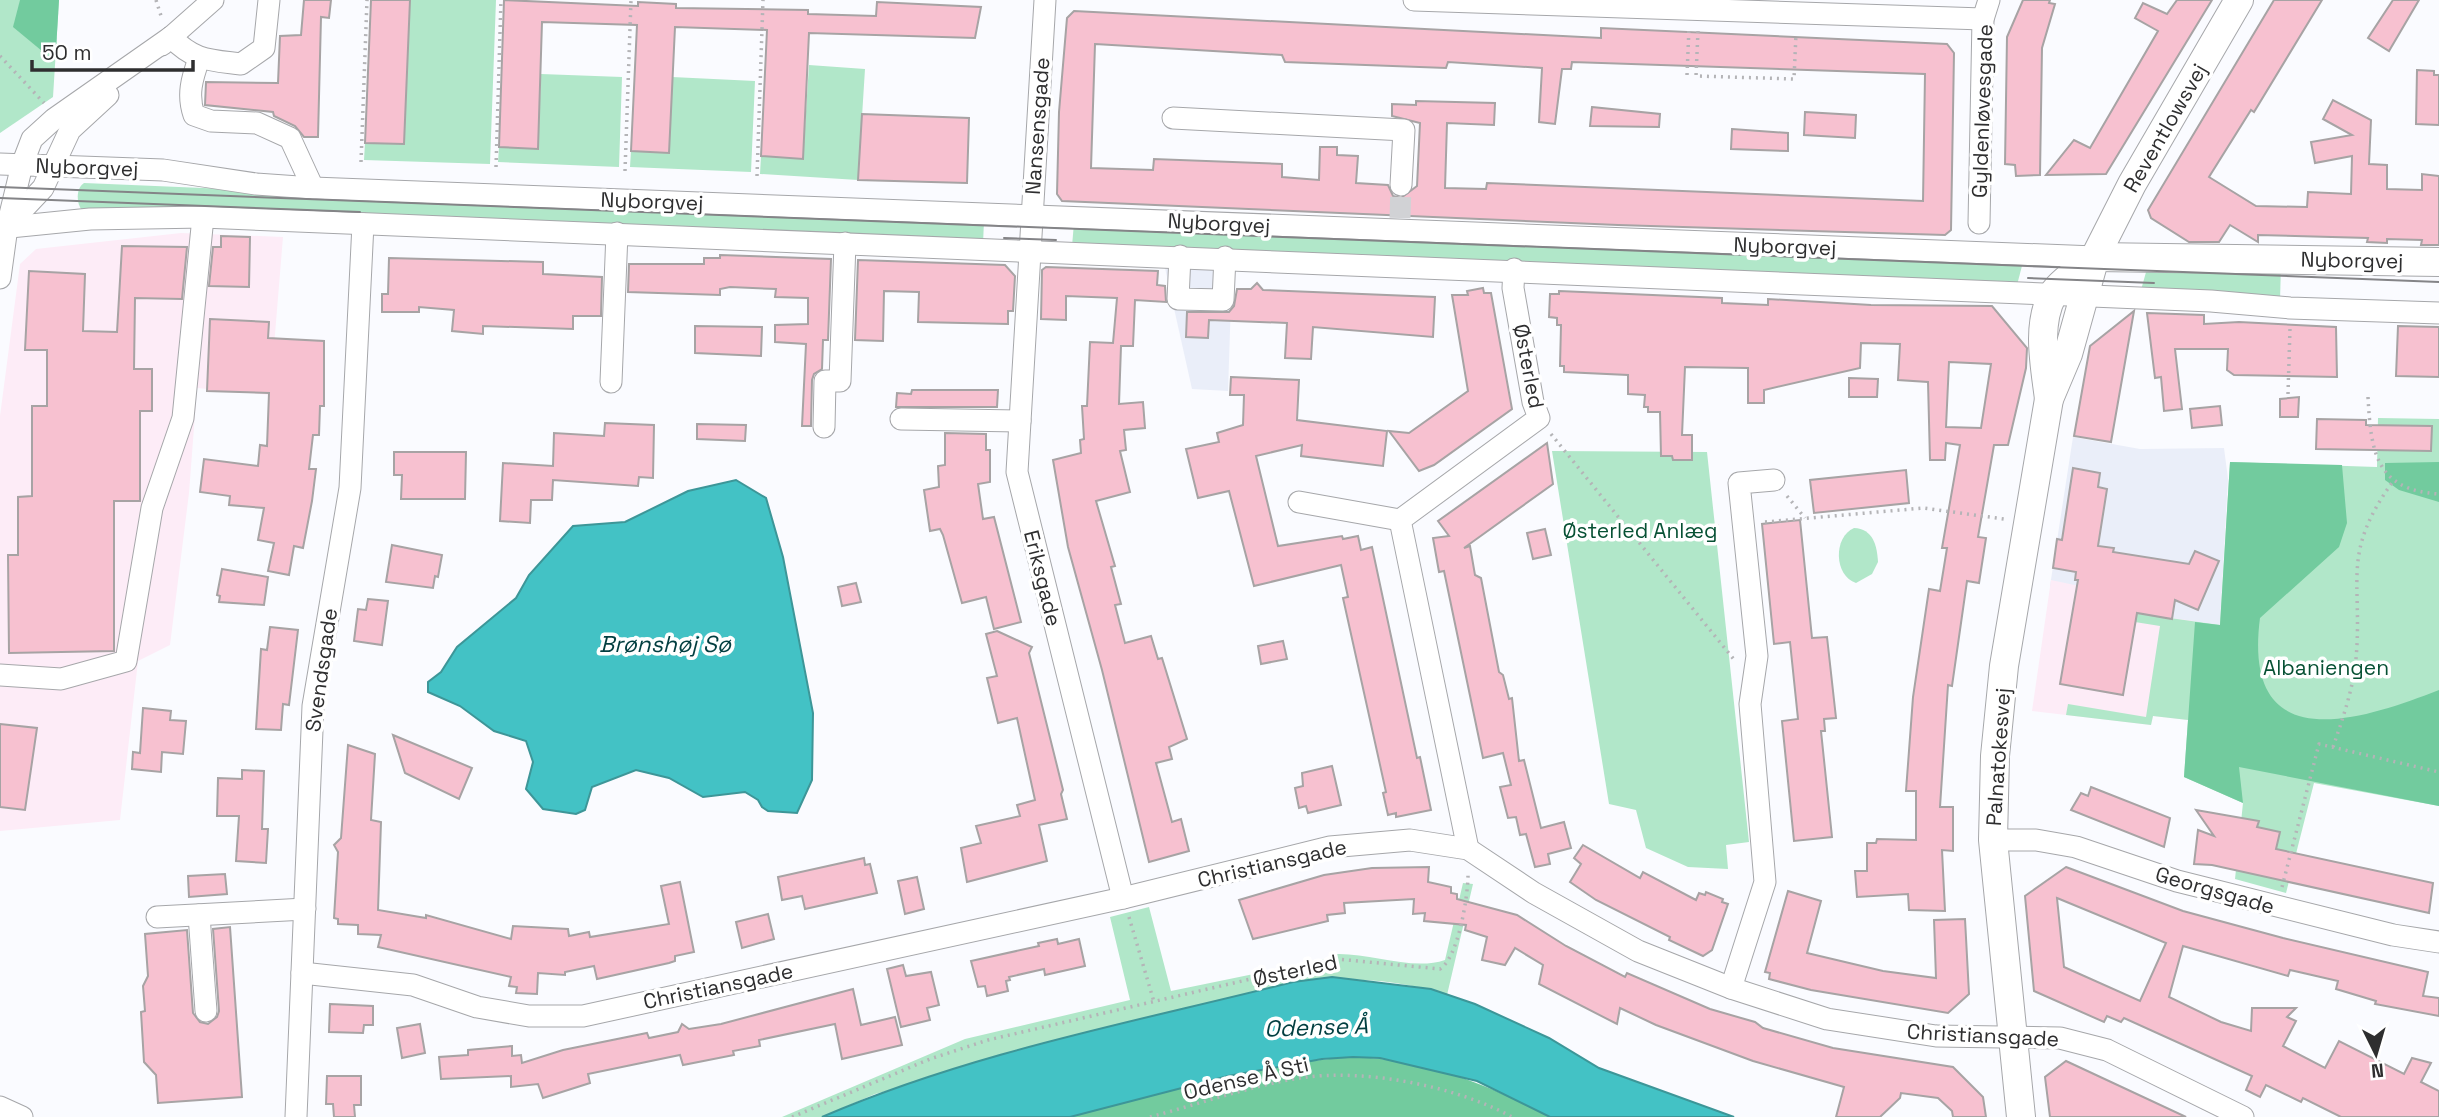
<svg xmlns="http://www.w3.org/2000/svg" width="2439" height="1117" viewBox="0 0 2439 1117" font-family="'Space Grotesk',sans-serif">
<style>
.built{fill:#eaeef9}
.industrial{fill:#fdecf7}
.green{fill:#b1e7c9}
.forest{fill:#72cb9e}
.water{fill:#43c2c5;stroke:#3d9698;stroke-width:2}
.building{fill:#f7c1d0;stroke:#a7a3a4;stroke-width:2;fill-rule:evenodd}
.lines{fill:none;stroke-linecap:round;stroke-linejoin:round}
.minor-tunnel{stroke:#d1d2d5;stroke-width:21;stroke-dasharray:21 10;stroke-linecap:butt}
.minor-casing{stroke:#a6a7aa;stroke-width:23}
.major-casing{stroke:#a6a7aa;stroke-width:30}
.path{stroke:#b4b4b7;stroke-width:3.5;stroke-dasharray:2 5;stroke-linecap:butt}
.minor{stroke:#fff;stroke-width:21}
.major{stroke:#fff;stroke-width:28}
.tram{stroke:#848487;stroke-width:2}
.labels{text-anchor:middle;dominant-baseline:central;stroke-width:7;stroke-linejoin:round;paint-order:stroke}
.street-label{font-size:21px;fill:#2e2e2f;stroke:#fff}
.park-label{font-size:21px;fill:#075134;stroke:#fff}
.water-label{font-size:23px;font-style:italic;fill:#023e40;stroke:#fff}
</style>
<rect width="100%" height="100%" fill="#fafbff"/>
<g class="built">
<polygon points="1165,268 1232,271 1228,391 1192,389"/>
<polygon points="2073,437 2140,449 2224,448 2228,479 2220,625 2127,612 2050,586"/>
</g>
<g class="industrial">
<polygon points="181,233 283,237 270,395 197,388 189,493 170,645 138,661 120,820 0,831 0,416 20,264 36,249"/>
<polygon points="2051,580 2093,589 2127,612 2194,621 2188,720 2153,716 2151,725 2032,711"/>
</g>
<g class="green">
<polygon points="0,0 59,0 53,97 0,133"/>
<polygon points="410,0 496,0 490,164 364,160 365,143 404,144"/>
<polygon points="809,65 865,69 858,180 760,174 761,156 803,158"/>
<polygon points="541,74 622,77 619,167 498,162 499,147 538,149"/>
<polygon points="672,77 755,81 751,172 630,167 631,151 669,153"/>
<path d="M84,183L984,221L983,244L82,210C76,203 76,188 84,183Z"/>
<polygon points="1074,223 2023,262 2017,285 1072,246"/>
<polygon points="2281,264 2280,301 2141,290 2148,265"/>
<polygon points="2378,418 2439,419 2439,806 2314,783 2286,893 2235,879 2243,803 2184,777 2188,720 2153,716 2151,725 2066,715 2068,704 2146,717 2160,626 2135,622 2127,612 2220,625 2230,462 2377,467"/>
<polygon points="1552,451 1707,452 1749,842 1726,845 1728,869 1688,867 1646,848 1636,810 1609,804"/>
<path d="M1854,528C1873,529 1877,545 1878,562L1872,574L1856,583C1834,576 1833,537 1854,528Z"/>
<path d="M1463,883L1473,884L1447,995C1399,979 1343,976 1293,982L875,1094L822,1117H782L965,1039L1130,1000L1110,917L1149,907L1171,991L1336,957V954C1371,953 1413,971 1445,960Z"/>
</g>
<g class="forest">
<polygon points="20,0 59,0 56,50 42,51 13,27"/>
<path d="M2230,462L2342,465L2347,523L2339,547L2260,618C2242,757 2355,723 2439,690V806L2239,767L2243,803L2184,777L2195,622L2220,625Z"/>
<polygon points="2439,462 2439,502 2399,490 2385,480 2385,463"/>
<path d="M1353,1057C1425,1059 1487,1084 1550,1117H1070C1162,1091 1257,1063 1353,1057Z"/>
</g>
<g class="water">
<polygon points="736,480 766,498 783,557 813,713 812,780 797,813 768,811 762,807 758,800 745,792 703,797 669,778 636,770 592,787 585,810 576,814 543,809 526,789 533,762 526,741 494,731 460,706 428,692 428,682 441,672 457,647 516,598 529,575 573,526 625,522 688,491"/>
<path d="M1332,977L1431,989L1475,1004L1549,1038L1599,1068L1734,1117H1550L1477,1081L1380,1058L1353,1057L1322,1059L1228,1076L1070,1117H822C972,1052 1135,1022 1293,982Z"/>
</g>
<g class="building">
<polygon points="304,0 331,0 329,18 321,17 318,137 304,137 295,126 274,116 273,112 205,105 206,82 278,83 280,36 301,35"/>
<polygon points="371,0 410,0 404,144 365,143"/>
<polygon points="504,0 638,6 638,2 676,4 676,8 808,10 808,14 876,16 877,2 981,7 975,38 809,33 803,159 761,156 767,30 675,27 669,153 631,151 637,25 542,22 538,149 499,147"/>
<polygon points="2023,0 2050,0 2049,3 2055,4 2042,48 2040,175 2016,176 2015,165 2005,164 2007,37"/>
<polygon points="2177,0 2212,0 2106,174 2046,175 2074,140 2090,148 2158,31 2135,18 2143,3 2167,14"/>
<polygon points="2274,0 2322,0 2254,112 2251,110 2209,177 2256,206 2307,207 2308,192 2351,194 2352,156 2315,163 2311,142 2352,135 2323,119 2333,100 2371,120 2369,164 2387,165 2387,189 2422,190 2422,174 2439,176 2439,245 2421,245 2422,240 2387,239 2387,243 2367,242 2368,238 2258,235 2258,242 2230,225 2219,242 2189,242 2151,218 2148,210"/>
<polygon points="2393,0 2419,0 2389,51 2368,38"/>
<path d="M1074,11L1601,38V28L1947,44L1954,53L1951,230L1945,235L1618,225L1062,201L1057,194L1059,112L1067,18ZM1095,44L1282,55L1285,62L1446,68L1448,62L1542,68L1539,122L1555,124L1562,69H1571L1572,62L1925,74L1923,201L1487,183L1486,189L1445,188L1447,123L1494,125L1495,103L1416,101V105L1392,104V116L1420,123L1417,186L1401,198L1393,196L1388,185L1356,183L1358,156L1337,155V147H1320L1319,180L1282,177V164L1154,159L1153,170L1091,168Z"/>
<polygon points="2417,70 2434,71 2434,75 2439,75 2439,125 2416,124"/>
<polygon points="1592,107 1660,114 1659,127 1590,126"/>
<polygon points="1805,112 1856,115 1855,138 1804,135"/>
<polygon points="862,114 969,118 967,183 858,180"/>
<polygon points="1732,129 1788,133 1788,151 1731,149"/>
<polygon points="221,236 250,237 249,287 209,286 213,247 221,247"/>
<polygon points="122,246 187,247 182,299 135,298 134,369 152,369 152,411 140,411 140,501 114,501 114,651 9,653 8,555 18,555 18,497 32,496 32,406 47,406 47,350 25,350 29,271 85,274 83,331 117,332"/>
<polygon points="720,255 831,259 828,340 823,340 822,369 814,374 812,380 811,426 802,426 806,344 775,342 775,325 808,324 808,298 775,297 776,289 730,287 720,289 720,295 628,292 629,264 704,264 704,258 720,258"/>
<polygon points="389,258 543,262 543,274 602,277 601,316 573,316 573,329 483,326 483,334 452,331 454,310 419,307 419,312 382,312 382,294 388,294"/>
<polygon points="858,260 1005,265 1015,276 1013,311 1008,311 1008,324 918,322 919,292 884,291 883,341 855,340"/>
<polygon points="1046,267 1158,271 1157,285 1165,286 1166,302 1135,300 1133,346 1121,346 1119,404 1143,402 1145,428 1124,430 1126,450 1120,451 1130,492 1096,501 1115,566 1111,567 1121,604 1115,605 1125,643 1151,636 1158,659 1162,658 1187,739 1169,747 1172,759 1156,763 1172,822 1181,819 1189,851 1149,862 1102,670 1068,547 1053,460 1081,453 1080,440 1084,439 1082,406 1087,406 1090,342 1113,343 1117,298 1066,296 1066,320 1041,319 1042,270"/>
<polygon points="1257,283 1263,290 1435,297 1433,337 1313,327 1311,359 1285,358 1287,323 1209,320 1208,338 1186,337 1187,312 1229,312 1234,306 1237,289 1251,289"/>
<polygon points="1483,288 1484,293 1491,293 1512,409 1434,465 1419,471 1389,431 1409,433 1468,391 1452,295 1468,295 1467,291"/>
<path d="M1559,291L1722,298V303L1768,305V299L1871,305L1992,306L2027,348L2026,368L2008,445H1994L1978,537L1986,538L1979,583L1967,581L1952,686L1948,685L1940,807H1953V851L1942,850L1945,911L1909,910L1908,894L1857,897L1855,871H1867V843H1876L1877,839L1916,840V791H1906L1913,697L1929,589L1940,591L1947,548H1942L1960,445L1946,443L1945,460H1930L1928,382L1898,380L1900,344L1861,343L1860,368L1764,390V403H1748V368L1685,367L1682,435H1692V460H1673L1672,456H1661L1660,412H1648V407H1644L1645,395L1628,394V375L1564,372V366H1560L1561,325H1557V318L1549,317L1550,294H1559ZM1949,362L1991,364L1981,428L1946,427Z"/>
<polygon points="2134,311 2111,442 2074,436 2090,346"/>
<polygon points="2147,313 2204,315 2204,324 2239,322 2336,327 2337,377 2234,375 2227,370 2228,349 2175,349 2182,409 2164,411 2161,377 2155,378"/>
<polygon points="210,319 269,322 268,338 324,341 324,406 320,406 319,435 313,435 309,469 316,469 312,501 303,548 294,546 289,575 268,571 274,543 258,540 264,508 229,505 230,496 200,492 204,459 258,466 260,445 267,446 269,393 207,391"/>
<polygon points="695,326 762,327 761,356 695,353"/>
<polygon points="2398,326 2439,327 2439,377 2396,376"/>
<polygon points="1231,377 1299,380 1297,420 1387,431 1383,466 1301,456 1302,445 1256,456 1278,546 1342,536 1343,539 1358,536 1361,550 1372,547 1417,758 1420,757 1431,810 1396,817 1396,813 1388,815 1383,793 1386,792 1343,598 1348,597 1341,565 1254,586 1229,491 1198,498 1186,449 1219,442 1217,433 1243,425 1244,395 1230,395"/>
<polygon points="1849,378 1878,379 1877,397 1849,397"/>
<polygon points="912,390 998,390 997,407 896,407 897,393 911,394"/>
<polygon points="2299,397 2298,417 2280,417 2280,399"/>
<polygon points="2220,406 2222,425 2192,428 2190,409"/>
<polygon points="2317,419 2366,420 2366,425 2432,426 2431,451 2316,449"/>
<polygon points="605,423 654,425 653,478 639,477 638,486 553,480 552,500 531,500 530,523 500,521 503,463 553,466 554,433 604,436"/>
<polygon points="697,424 746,425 745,441 697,439"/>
<polygon points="945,433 986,434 986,450 990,450 990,482 978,484 983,519 994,517 1021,622 994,629 986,597 962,603 943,535 940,529 930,531 924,490 939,487 938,466 945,465"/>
<polygon points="1547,443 1553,484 1464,548 1470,546 1475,575 1481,578 1499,672 1503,675 1509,699 1512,698 1519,761 1524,760 1541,828 1564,822 1571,848 1548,854 1550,864 1535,867 1526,834 1520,835 1516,817 1508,818 1500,787 1511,785 1503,753 1483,758 1444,571 1439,572 1433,538 1449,536 1438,521"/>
<polygon points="394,452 466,452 465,499 401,499 402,475 394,475"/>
<polygon points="2073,468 2100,473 2098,487 2107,489 2098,546 2114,548 2113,552 2189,564 2195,551 2219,561 2198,610 2175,600 2172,619 2137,613 2123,695 2060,684 2078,580 2075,580 2076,572 2053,568 2057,539 2062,540"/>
<polygon points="1906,470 1909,503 1814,513 1810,480"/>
<polygon points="1800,520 1812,638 1827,637 1836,718 1824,719 1825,731 1821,731 1832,837 1794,841 1782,721 1798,719 1790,642 1774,644 1762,524"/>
<polygon points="1545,529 1551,555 1533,559 1527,533"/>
<polygon points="392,545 442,555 438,577 435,576 433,588 386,582"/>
<polygon points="222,569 268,577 264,605 219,602 220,596 217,595"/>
<polygon points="856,583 861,602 842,606 838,587"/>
<polygon points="368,599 388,601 382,645 354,641 358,609 366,610"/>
<polygon points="270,627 298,630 289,705 283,704 281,730 256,729 261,649 267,650"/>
<polygon points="997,631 1032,647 1029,653 1063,790 1061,794 1067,819 1039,825 1047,861 967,882 961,848 981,843 976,826 1020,816 1017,805 1035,800 1017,718 998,723 987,678 997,676 986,634"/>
<polygon points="1283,641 1287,659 1261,664 1258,646"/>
<polygon points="143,708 171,711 170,720 186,721 183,754 162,752 161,772 132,769 133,752 140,753"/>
<polygon points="0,724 37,728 25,810 0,807"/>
<polygon points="393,735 472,768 459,799 405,773"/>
<polygon points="348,745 375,754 371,820 381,822 378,910 426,918 426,915 511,939 513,926 568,929 569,936 589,932 590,937 669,924 661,886 680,882 694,952 675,956 675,961 669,963 597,979 594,966 565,972 565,975 538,973 537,994 516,993 517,987 509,986 511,977 378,947 381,935 358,934 358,925 338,924 338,919 334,918 338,852 334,845 341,838"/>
<polygon points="1332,766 1341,805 1308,813 1306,806 1299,808 1295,788 1303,786 1302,773"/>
<polygon points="242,770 264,771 262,829 268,829 266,863 236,861 239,816 217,816 218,778 242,779"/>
<polygon points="2091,787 2170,818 2164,847 2071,810 2081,793 2088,796"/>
<polygon points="2196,810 2259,821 2257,827 2280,832 2276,849 2433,883 2429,913 2212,865 2194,864 2198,830 2214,836"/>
<polygon points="1583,845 1640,878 1643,872 1696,900 1699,893 1705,895 1706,892 1723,899 1722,902 1728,904 1712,950 1703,956 1669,940 1670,937 1596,900 1570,882 1581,864 1574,858"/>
<polygon points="864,858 865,865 870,864 877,893 805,909 802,896 782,900 778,877"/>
<polygon points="1429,867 1428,882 1451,887 1451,893 1457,894 1457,899 1517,915 1566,946 1625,977 1627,973 1710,1009 1755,1022 1763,1028 1833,1048 1953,1067 1983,1097 1986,1117 1953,1117 1952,1111 1938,1098 1901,1093 1900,1098 1880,1117 1836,1117 1844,1087 1753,1061 1656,1025 1620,1008 1617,1024 1539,984 1543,965 1515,948 1505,965 1482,960 1487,937 1465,930 1466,925 1424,921 1425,913 1413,914 1414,899 1344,903 1345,913 1327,915 1328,921 1253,939 1239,900 1324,875 1372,868"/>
<path d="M2066,867L2183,911L2283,938L2428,972L2423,996L2439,998V1016L2375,1004L2376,1001L2336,989L2338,981L2290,970L2288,976L2183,946L2169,997L2221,1022L2251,1031L2252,1008H2296L2287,1017L2296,1021L2283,1046L2325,1068L2339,1041L2404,1074L2412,1058L2431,1063L2421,1082L2439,1091V1117H2341L2303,1098L2301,1102L2266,1085L2260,1097L2246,1090L2252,1076L2124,1018L2121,1022L2107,1016L2104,1022L2034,991L2025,896ZM2057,898L2166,943L2140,1001L2064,967Z"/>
<polygon points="225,874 227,894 189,897 188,876"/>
<polygon points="917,877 924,909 905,914 898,881"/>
<polygon points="1788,891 1821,901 1807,953 1883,971 1936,978 1934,920 1965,919 1969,994 1948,1013 1811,990 1769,979 1770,973 1765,972"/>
<polygon points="768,914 774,939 742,948 736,922"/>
<polygon points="230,927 242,1097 158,1103 156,1075 144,1062 141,1012 145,1011 143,986 148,976 145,934 187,930 193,1013 200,1022 208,1024 217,1017 219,1011 213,929"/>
<polygon points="1057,939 1058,944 1079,939 1085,966 1045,975 1044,969 1009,977 1010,980 1006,981 1008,991 987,996 985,986 978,987 971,961 1039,946 1038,943"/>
<polygon points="903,965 906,976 931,972 939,1005 927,1008 930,1020 901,1027 887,969"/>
<polygon points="853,989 861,1025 895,1017 902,1045 842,1059 835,1024 759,1040 760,1046 733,1051 734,1055 683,1065 680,1055 588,1074 590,1083 543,1098 538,1084 511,1087 511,1076 441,1079 439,1057 468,1055 468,1050 512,1046 512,1056 521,1055 522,1063 563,1050 647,1033 649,1038 678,1032 682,1024 689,1029 721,1024"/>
<polygon points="330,1004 373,1006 373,1025 364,1025 363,1033 329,1032"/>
<polygon points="420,1024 425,1053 402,1058 397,1028"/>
<polygon points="2066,1061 2186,1117 2050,1117 2045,1077"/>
<polygon points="327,1076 361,1076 361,1105 354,1105 355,1117 334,1117 333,1104 326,1104"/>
</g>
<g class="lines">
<polyline class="minor-tunnel" points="1400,218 1401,185"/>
<g class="minor-casing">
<g id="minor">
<polyline points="1045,0 1017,472 1123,898"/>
<polyline points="1414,0 1983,19"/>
<path d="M171,37C194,61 209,60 241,64L264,48L269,0"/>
<polyline points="162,45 213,0"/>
<path d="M199,59C192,78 187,95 194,115L211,121L257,123L290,138L313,188"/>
<polyline points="1173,118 1404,130 1401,185"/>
<polyline points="0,164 163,170 256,184 313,188 2095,257"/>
<polyline points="10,223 43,188 70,130 108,95"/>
<polyline points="1979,223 1983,19 1989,0"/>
<polyline points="0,228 90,219 203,217 2211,301 2290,308 2439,313"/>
<polyline points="1180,256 1178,299 1223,300 1225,257"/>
<polyline points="0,278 7,227 22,165 32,139 54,119 171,37"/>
<polyline points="611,382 617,233"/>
<polyline points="901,419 1020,421"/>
<polyline points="824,427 825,381 840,381 845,243"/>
<polyline points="1299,502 1400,520"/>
<polyline points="0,675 61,679 126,661 152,508 183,418 203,217"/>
<polyline points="1993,840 2036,840 2076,847 2177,881 2393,935 2439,942"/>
<polyline points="1468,849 1400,520 1539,418 1533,402 1513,288 1514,269"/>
<polyline points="199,915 206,1011"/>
<polyline points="157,917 305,909"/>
<polyline points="302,973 413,985 477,1007 529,1016 583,1016 1123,898 1330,847 1410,840 1468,849 1534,893 1638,951 1731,988 1827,1019 1936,1036 2060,1038 2107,1050 2243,1117"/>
<polyline points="1731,988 1765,882 1750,704 1757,656 1739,483 1774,480"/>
<polyline points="0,1107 22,1117"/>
<polyline points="296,1117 313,706 350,488 363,224"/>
</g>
</g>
<g class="major-casing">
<g id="major">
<polyline points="2095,257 2439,262"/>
<path d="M2049,399C2045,366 2036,325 2053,294C2061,281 2083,268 2095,257"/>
<polyline points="2021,1117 1993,840 1995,756 2004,666 2049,399 2068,354 2095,257 2132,184 2239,0"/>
</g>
</g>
<g class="path">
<polyline points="156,0 162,19"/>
<polyline points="1698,31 1696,76 1794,79 1796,34"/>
<polyline points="0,56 44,103"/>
<polyline points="1687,75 1689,28"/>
<polyline points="361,162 367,0"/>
<polyline points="496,167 501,0"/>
<polyline points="625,171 631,0"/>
<polyline points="757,176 763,0"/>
<polyline points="2288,394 2290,328"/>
<path d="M2368,397C2371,451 2375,490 2439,494"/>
<polyline points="1551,434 1736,662"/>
<polyline points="1787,496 1805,518"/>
<polyline points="1765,522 1923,508 2004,519"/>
<polyline points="1633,534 1722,526"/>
<path d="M2333,747C2343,718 2353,689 2356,659C2363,579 2340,554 2394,480"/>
<polyline points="2282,887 2319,744 2439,772"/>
<polyline points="1129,917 1154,1002"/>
<path d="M792,1117L930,1059L988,1040L1337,959L1440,969C1458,958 1468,897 1468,875"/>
<path d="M1150,1117C1199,1104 1250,1086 1300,1078C1364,1068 1456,1086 1512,1117"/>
</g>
<use href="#minor" class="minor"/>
<use href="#major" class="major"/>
<g class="tram">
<polyline points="0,187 2439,282"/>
<polyline points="0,198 360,212"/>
<polyline points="1004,238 1056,240"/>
<polyline points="2028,278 2154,283"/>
</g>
</g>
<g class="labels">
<g class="street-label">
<text transform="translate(1982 111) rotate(-88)">Gyldenløvesgade</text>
<text transform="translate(1037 126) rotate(-86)">Nansensgade</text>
<text transform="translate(2165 128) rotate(-60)">Reventlowsvej</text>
<text transform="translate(87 167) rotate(2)">Nyborgvej</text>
<text transform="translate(652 201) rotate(2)">Nyborgvej</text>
<text transform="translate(1219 223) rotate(3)">Nyborgvej</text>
<text transform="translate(1785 246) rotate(2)">Nyborgvej</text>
<text transform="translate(2352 260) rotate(1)">Nyborgvej</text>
<text transform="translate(1529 366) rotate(79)">Østerled</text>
<text transform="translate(1043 578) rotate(76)">Eriksgade</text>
<text transform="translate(321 670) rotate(-82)">Svendsgade</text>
<text transform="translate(1998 757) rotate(-86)">Palnatokesvej</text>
<text transform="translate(1272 863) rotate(-13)">Christiansgade</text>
<text transform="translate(2215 890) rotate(16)">Georgsgade</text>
<text transform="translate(1295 970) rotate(-12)">Østerled</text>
<text transform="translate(718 986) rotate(-12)">Christiansgade</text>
<text transform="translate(1983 1035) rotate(3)">Christiansgade</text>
<text transform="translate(1246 1078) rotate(-13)">Odense Å Sti</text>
</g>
<g class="park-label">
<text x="1640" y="530">Østerled Anlæg</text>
<text x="2326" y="667">Albaniengen</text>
</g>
<g class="water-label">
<text x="665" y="644">Brønshøj Sø</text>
<text transform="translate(1316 1027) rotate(-2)">Odense Å</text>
</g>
</g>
<g transform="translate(2376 1054) rotate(175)" stroke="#ffffff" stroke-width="5" paint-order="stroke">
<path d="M0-5L12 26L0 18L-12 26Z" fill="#2e2e2f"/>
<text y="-10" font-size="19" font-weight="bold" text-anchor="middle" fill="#2e2e2f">N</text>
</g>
<path d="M32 60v10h161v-10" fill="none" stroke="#2e2e2f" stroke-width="3.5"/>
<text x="42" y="60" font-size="21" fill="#2e2e2f" stroke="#ffffff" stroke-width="5" paint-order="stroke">50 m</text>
</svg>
